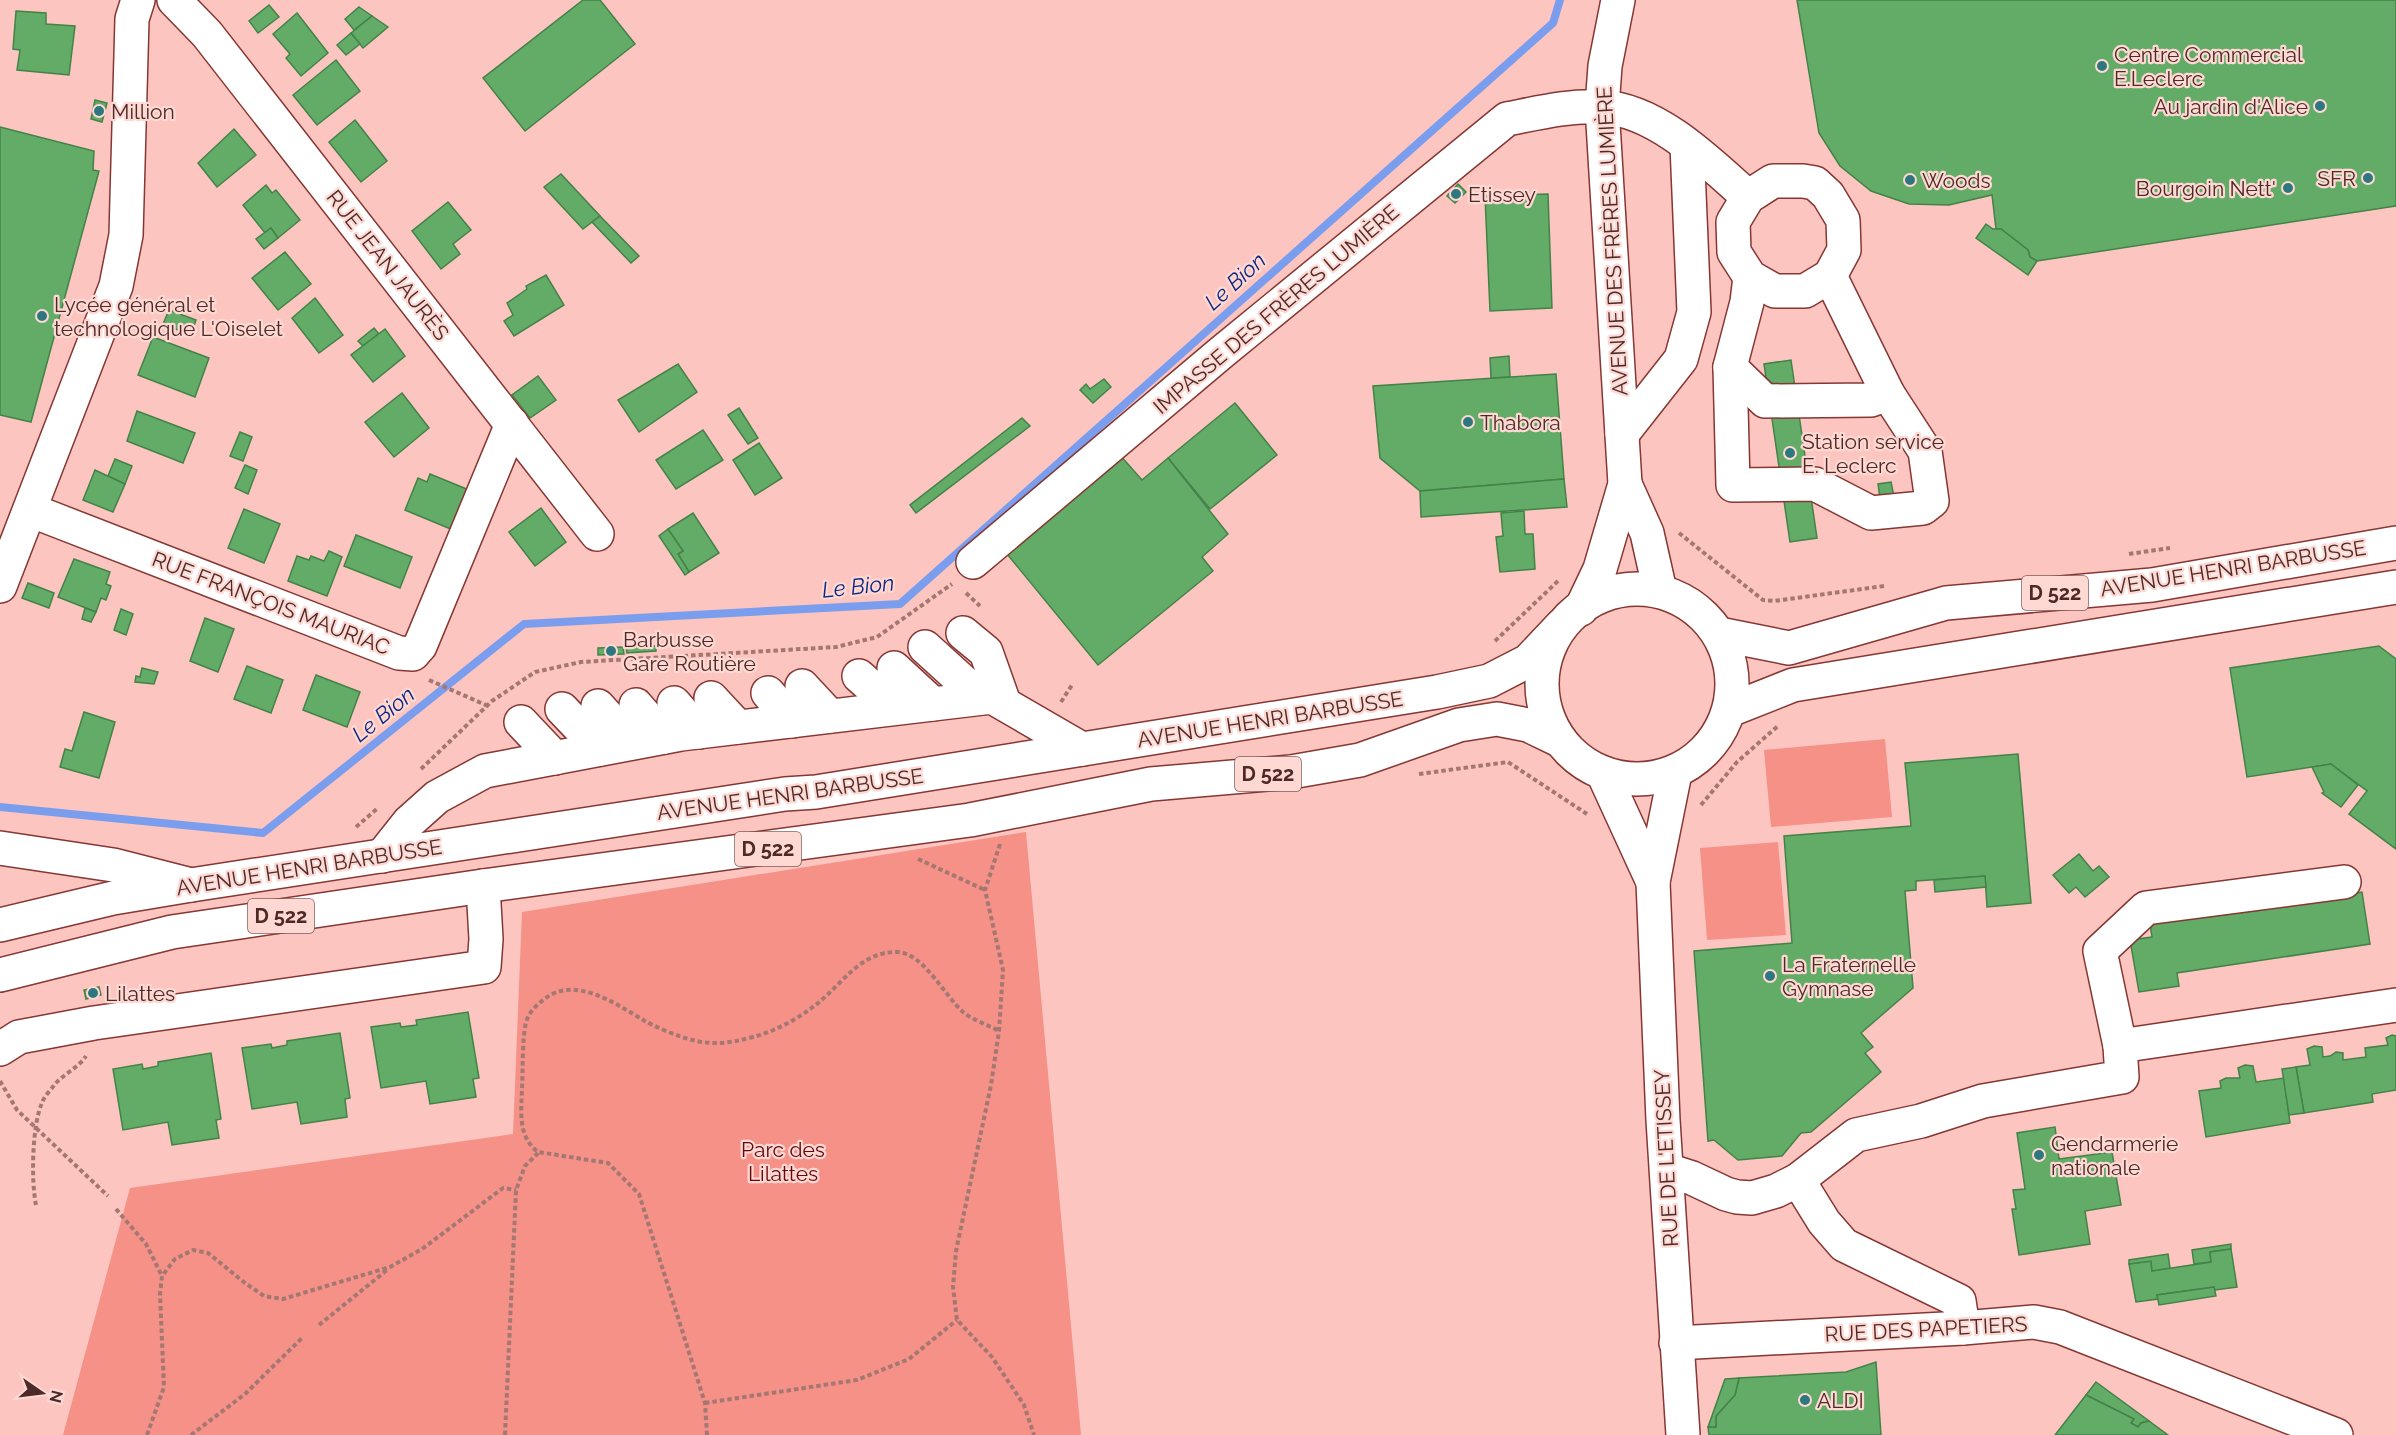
<svg xmlns="http://www.w3.org/2000/svg" width="2396" height="1435" viewBox="0 0 2396 1435" font-family="Raleway,sans-serif">
<style>
.green{fill:#f69188}
.lines{fill:none;stroke-linecap:round;stroke-linejoin:round}
.stream{stroke:#7b9dee;stroke-width:8}
.building{fill:#62ac67;stroke:#448249;stroke-width:1.5}
.minor-casing{stroke:#853733;stroke-width:36}
.major-casing{stroke:#853733;stroke-width:36}
.path{stroke:#a57773;stroke-width:4;stroke-dasharray:4.5 3;stroke-linecap:butt}
.minor{stroke:#fff;stroke-width:33}
.major{stroke:#fff;stroke-width:33}
.poi-dot{fill:#2e777f;stroke:#fed8d3;stroke-width:2}
.labels{text-anchor:middle;dominant-baseline:central;stroke-width:4.5;stroke-linejoin:round;paint-order:stroke}
.shield{fill:#fed8d3;stroke:#825e5b;stroke-width:1.5}
.shield-label{font-size:20px;font-weight:bold;fill:#4d2a27}
.poi-label{font-size:21px;fill:#4d2a27;stroke:#fed8d3;text-anchor:start}
.street-label{font-size:21px;fill:#4d2a27;stroke:#fed8d3}
.park-label{font-size:21px;fill:#65080e;stroke:#fed8d3}
.water-label{font-size:22px;font-style:italic;fill:#0e2781;stroke:#fed8d3}
</style>
<rect width="100%" height="100%" fill="#fdc5bf"/>
<g class="green">
<polygon points="1885,739 1892,817 1771,827 1764,750"/>
<polygon points="1026,832 1081,1435 63,1435 130,1188 513,1134 522,912"/>
<polygon points="1778,842 1786,935 1707,940 1700,848"/>
</g>
<g class="lines">
<polyline class="stream" points="0,807 263,833 524,624 900,604 1553,23 1560,0"/>
</g>
<g class="building">
<polygon points="583,0 600,0 635,44 525,131 483,78"/>
<polygon points="1797,0 2396,0 2396,206 2037,261 2030,257 2028,250 2001,229 1996,229 1992,195 1949,205 1909,204 1871,191 1840,166 1819,133"/>
<polygon points="269,5 279,17 258,33 249,21"/>
<polygon points="359,7 372,16 354,30 345,19"/>
<polygon points="16,11 46,13 46,24 75,26 69,75 17,70 20,50 13,49"/>
<polygon points="297,13 328,53 301,76 286,58 290,54 273,34"/>
<polygon points="372,16 388,27 363,48 351,33"/>
<polygon points="351,33 360,44 346,55 337,45"/>
<polygon points="336,60 360,91 317,125 293,95"/>
<polygon points="95,100 107,103 102,122 91,119"/>
<polygon points="355,120 387,161 361,182 329,142"/>
<polygon points="0,127 94,151 93,170 99,171 31,422 0,415"/>
<polygon points="234,129 256,155 217,187 198,163"/>
<polygon points="561,174 600,216 583,229 544,187"/>
<polygon points="1458,184 1466,192 1455,203 1447,196"/>
<polygon points="266,185 272,193 276,190 300,220 278,238 271,228 265,233 243,205"/>
<polygon points="1548,194 1552,308 1490,311 1485,196"/>
<polygon points="448,202 471,230 453,244 460,254 441,269 412,231"/>
<polygon points="600,216 639,256 631,263 592,222"/>
<polygon points="1986,224 1993,229 2001,229 2028,250 2030,257 2037,261 2028,275 1976,238"/>
<polygon points="271,228 278,238 264,249 256,239"/>
<polygon points="285,252 311,284 278,310 252,278"/>
<polygon points="546,275 564,305 514,336 504,321 513,315 507,303 527,289 526,286"/>
<polygon points="315,298 343,335 319,353 292,318"/>
<polygon points="169,310 196,320 191,335 163,324"/>
<polygon points="374,328 379,334 363,346 358,341"/>
<polygon points="385,329 405,356 373,382 351,355"/>
<polygon points="153,337 209,358 195,397 138,375"/>
<polygon points="1509,356 1510,377 1491,378 1490,358"/>
<polygon points="1791,360 1817,538 1790,542 1764,364"/>
<polygon points="678,364 697,392 639,432 618,400"/>
<polygon points="1556,374 1564,479 1420,491 1380,458 1373,386"/>
<polygon points="538,376 556,400 530,418 512,395"/>
<polygon points="1104,379 1111,387 1093,403 1080,390 1086,384 1090,389"/>
<polygon points="402,393 429,428 394,457 365,422"/>
<polygon points="1235,403 1277,455 1210,509 1168,458"/>
<polygon points="739,408 758,438 748,444 728,415"/>
<polygon points="137,411 195,433 183,463 127,441"/>
<polygon points="1022,418 1030,426 916,513 910,505"/>
<polygon points="703,430 723,460 676,489 656,460"/>
<polygon points="240,432 252,437 243,461 230,456"/>
<polygon points="759,443 782,478 755,495 733,460"/>
<polygon points="1119,454 1142,480 1168,458 1228,534 1202,557 1213,571 1098,665 1003,549"/>
<polygon points="115,459 132,466 125,484 108,476"/>
<polygon points="245,465 257,470 248,494 235,488"/>
<polygon points="95,470 125,484 113,512 83,500"/>
<polygon points="430,474 469,490 453,530 405,510 418,478 427,482"/>
<polygon points="1564,479 1567,507 1421,517 1420,491"/>
<polygon points="1891,482 1895,502 1881,506 1878,484"/>
<polygon points="541,508 566,542 535,566 509,532"/>
<polygon points="244,509 280,524 264,563 228,548"/>
<polygon points="1524,511 1525,534 1533,534 1535,569 1500,572 1496,537 1503,536 1501,513"/>
<polygon points="693,513 719,553 689,572 678,554 683,551 668,529"/>
<polygon points="668,529 683,551 678,554 689,572 685,575 659,536"/>
<polygon points="356,535 412,557 400,588 344,566"/>
<polygon points="329,551 342,557 327,596 288,581 297,556 309,560 311,556 324,561"/>
<polygon points="74,559 110,572 106,584 111,586 106,600 101,598 96,612 58,597"/>
<polygon points="28,583 54,593 49,608 22,598"/>
<polygon points="85,608 96,612 91,622 82,619"/>
<polygon points="121,609 133,614 126,635 114,630"/>
<polygon points="205,618 234,629 218,672 190,661"/>
<polygon points="656,646 656,651 627,653 626,647"/>
<polygon points="2379,646 2396,659 2396,849 2349,814 2367,791 2331,764 2247,777 2230,668"/>
<polygon points="623,647 624,654 598,655 598,648"/>
<polygon points="247,666 283,680 271,713 234,699"/>
<polygon points="142,668 158,672 154,684 135,682 136,676 140,677"/>
<polygon points="316,675 360,692 347,727 303,710"/>
<polygon points="84,712 115,722 99,778 60,767 65,749 72,751"/>
<polygon points="2018,754 2031,903 1987,907 1985,876 1916,881 1916,890 1905,891 1913,988 1861,1033 1873,1047 1865,1053 1881,1072 1811,1132 1801,1133 1782,1156 1738,1160 1714,1140 1708,1141 1694,951 1792,943 1784,836 1911,826 1905,763"/>
<polygon points="2331,764 2358,785 2341,807 2322,793 2324,792 2312,767"/>
<polygon points="2079,854 2093,871 2099,866 2109,877 2085,897 2076,887 2069,893 2053,875"/>
<polygon points="1985,876 1986,887 1935,892 1934,880"/>
<polygon points="2362,892 2370,944 2177,973 2179,986 2139,992 2130,940 2152,937 2150,924"/>
<polygon points="99,987 101,995 86,999 84,990"/>
<polygon points="468,1012 479,1078 473,1079 476,1097 430,1104 426,1081 381,1088 371,1027 400,1023 401,1027 417,1025 416,1020"/>
<polygon points="340,1033 350,1098 345,1099 347,1117 301,1124 297,1102 252,1109 242,1048 271,1044 272,1048 287,1045 287,1041"/>
<polygon points="2392,1035 2396,1036 2396,1090 2372,1094 2373,1102 2304,1113 2296,1067 2310,1065 2307,1049 2314,1046 2322,1047 2323,1057 2330,1056 2336,1052 2343,1053 2343,1060 2366,1057 2365,1048 2388,1045 2386,1038"/>
<polygon points="211,1053 221,1119 216,1120 219,1138 172,1145 168,1122 123,1130 113,1069 142,1064 143,1069 158,1066 158,1062"/>
<polygon points="2245,1065 2253,1066 2256,1082 2284,1078 2290,1123 2206,1137 2199,1091 2221,1088 2220,1081 2226,1078 2240,1078 2238,1068"/>
<polygon points="2296,1067 2304,1113 2289,1115 2282,1069"/>
<polygon points="2055,1127 2059,1159 2112,1152 2121,1205 2085,1211 2090,1244 2019,1255 2012,1209 2016,1209 2013,1190 2025,1189 2017,1133"/>
<polygon points="2231,1244 2231,1249 2210,1252 2211,1262 2194,1264 2192,1250"/>
<polygon points="2231,1249 2237,1287 2215,1290 2214,1287 2157,1295 2158,1299 2136,1302 2129,1264 2151,1261 2152,1271 2211,1262 2210,1252"/>
<polygon points="2168,1254 2170,1268 2152,1271 2151,1261 2129,1264 2129,1260"/>
<polygon points="2214,1287 2216,1296 2159,1305 2157,1295"/>
<polygon points="1876,1362 1881,1435 1709,1435 1708,1427 1716,1427 1716,1416 1735,1395 1739,1378 1846,1372"/>
<polygon points="1739,1378 1735,1395 1716,1416 1716,1427 1708,1427 1725,1379"/>
<polygon points="2096,1382 2149,1421 2141,1423 2138,1427 2131,1423 2134,1419 2086,1395"/>
<polygon points="2086,1395 2134,1419 2131,1423 2138,1427 2141,1423 2149,1421 2168,1435 2055,1435"/>
</g>
<g class="lines">
<g class="minor-casing">
<g id="minor">
<polyline points="174,0 207,34 597,534"/>
<polygon points="1773,181 1803,181 1815,183 1828,195 1843,220 1844,250 1830,276 1805,291 1775,291 1750,277 1734,252 1733,222 1748,197"/>
<polyline points="1750,277 1747,302 1730,367 1765,401 1871,400 1888,394"/>
<polyline points="1730,367 1733,485 1815,484 1871,513 1923,508 1932,501 1925,451 1888,394 1830,276"/>
<polyline points="1622,434 1681,359 1694,312 1687,145"/>
<polyline points="1625,484 1647,533 1660,591"/>
<polyline points="30,510 399,653 413,654 420,646 512,424"/>
<path d="M973,562L1222,352L1507,119C1538,113 1570,105 1602,107C1657,110 1709,162 1748,197"/>
<polyline points="0,586 116,286 126,235 132,19 138,0"/>
<polyline points="1581,609 1600,569 1625,484 1602,107 1605,66 1618,0"/>
<polyline points="963,633 986,652 1004,703"/>
<polyline points="925,647 981,698"/>
<polyline points="894,668 933,704"/>
<polyline points="859,676 895,708"/>
<polyline points="802,686 830,716"/>
<polyline points="768,693 792,721"/>
<polyline points="711,698 738,727"/>
<polyline points="674,703 699,732"/>
<polyline points="636,705 664,737"/>
<polyline points="598,706 631,743"/>
<polyline points="562,709 600,749"/>
<polyline points="521,722 555,758"/>
<polyline points="1603,773 1653,882"/>
<polyline points="1675,773 1653,882 1663,1120 1683,1435"/>
<polyline points="0,848 113,865 191,885"/>
<polyline points="382,856 409,822 437,797 485,771 681,734 992,697 1082,749"/>
<polyline points="2120,1046 2100,951 2146,908 2344,882"/>
<polyline points="0,1049 19,1037 94,1023 484,967 486,939 483,886"/>
<polyline points="1667,1170 1692,1178 1726,1194 1737,1197 1752,1198 1776,1191 1798,1180 1856,1135 1921,1121 1983,1101 2122,1077 2120,1046 2396,1005"/>
<polyline points="1798,1180 1824,1222 1844,1245 1959,1301 1963,1328"/>
<polyline points="1676,1343 1963,1328 2034,1322 2060,1327 2336,1435"/>
</g>
</g>
<g class="major-casing">
<g id="major">
<circle cx="1637" cy="684" r="95"/>
<polyline points="1719,634 1789,648 1946,603 2152,585 2396,543"/>
<polyline points="1730,710 1793,685 2396,587"/>
<polyline points="0,925 113,898 191,885 785,794 816,792 1437,692 1489,681 1528,661 1561,626"/>
<polyline points="0,975 172,932 483,886 970,820 1151,784 1291,772 1360,760 1459,725 1497,719 1528,725 1559,740"/>
</g>
</g>
<g class="path">
<polyline points="1679,533 1763,600 1774,601 1884,586"/>
<polyline points="2129,554 2170,548"/>
<polyline points="966,593 980,606"/>
<polyline points="1495,641 1559,580"/>
<polyline points="429,680 488,706"/>
<polyline points="1061,702 1072,685"/>
<polyline points="421,769 492,701 535,672 581,662 836,647 877,637 952,584"/>
<polyline points="1419,774 1508,762 1587,814"/>
<polyline points="1701,805 1737,762 1779,725"/>
<polyline points="356,827 378,808"/>
<polyline points="1000,844 985,890 1003,970 999,1031 991,1085 956,1251 953,1287 957,1320 992,1357 1024,1405 1034,1435"/>
<polyline points="918,859 985,890"/>
<polyline points="0,1081 17,1110 108,1196"/>
<path d="M36,1205C31,1181 32,1125 42,1103C44,1096 51,1090 55,1084C64,1074 79,1067 86,1056"/>
<polyline points="116,1209 146,1244 162,1276"/>
<polyline points="319,1325 387,1270"/>
<polyline points="705,1403 857,1380 909,1359 957,1320"/>
<polyline points="147,1435 164,1387 160,1294 162,1276 175,1259 193,1250 208,1253 245,1283 264,1296 283,1299 390,1267 422,1249 503,1188 516,1190"/>
<polyline points="191,1435 245,1394 302,1338"/>
<polyline points="505,1435 516,1190 525,1166 538,1153"/>
<path d="M707,1435L705,1403L639,1194L608,1163L538,1152C518,1137 521,1113 522,1090C523,1071 522,1040 526,1022C529,1013 535,1006 542,1001C573,973 616,1004 645,1021C656,1027 670,1033 682,1037C709,1046 727,1044 753,1037C776,1031 799,1018 817,1004C843,983 861,951 898,952C924,954 944,995 963,1012C973,1020 988,1025 999,1031"/>
</g>
<use href="#minor" class="minor"/>
<use href="#major" class="major"/>
</g>
<g class="poi-dot">
<circle cx="2102" cy="66" r="6"/>
<circle cx="2320" cy="106" r="6"/>
<circle cx="99" cy="111" r="6"/>
<circle cx="2368" cy="178" r="6"/>
<circle cx="1910" cy="180" r="6"/>
<circle cx="2288" cy="188" r="6"/>
<circle cx="1456" cy="194" r="6"/>
<circle cx="42" cy="316" r="6"/>
<circle cx="1468" cy="422" r="6"/>
<circle cx="1790" cy="453" r="6"/>
<circle cx="611" cy="651" r="6"/>
<circle cx="1770" cy="976" r="6"/>
<circle cx="93" cy="993" r="6"/>
<circle cx="2039" cy="1155" r="6"/>
<circle cx="1805" cy="1400" r="6"/>
</g>
<g class="labels">
<g class="shield">
<rect x="2022" y="576" width="66" height="34" rx="4.5"/>
<rect x="1235" y="757" width="66" height="34" rx="4.5"/>
<rect x="735" y="832" width="66" height="34" rx="4.5"/>
<rect x="248" y="899" width="66" height="34" rx="4.5"/>
</g>
<g class="shield-label">
<text x="2055" y="593">D 522</text>
<text x="1268" y="774">D 522</text>
<text x="768" y="849">D 522</text>
<text x="281" y="916">D 522</text>
</g>
<g class="poi-label">
<text x="2114" y="54">Centre Commercial<tspan x="2114" dy="24">E.Leclerc</tspan></text>
<text x="2308" y="106" text-anchor="end">Au jardin d'Alice</text>
<text x="111" y="111">Million</text>
<text x="2356" y="178" text-anchor="end">SFR</text>
<text x="1922" y="180">Woods</text>
<text x="2276" y="188" text-anchor="end">Bourgoin Nett'</text>
<text x="1468" y="194">Etissey</text>
<text x="54" y="304">Lycée général et<tspan x="54" dy="24">technologique L'Oiselet</tspan></text>
<text x="1480" y="422">Thabora</text>
<text x="1802" y="441">Station service<tspan x="1802" dy="24">E. Leclerc</tspan></text>
<text x="623" y="639">Barbusse<tspan x="623" dy="24">Gare Routière</tspan></text>
<text x="1782" y="964">La Fraternelle<tspan x="1782" dy="24">Gymnase</tspan></text>
<text x="105" y="993">Lilattes</text>
<text x="2051" y="1143">Gendarmerie<tspan x="2051" dy="24">nationale</tspan></text>
<text x="1817" y="1400">ALDI</text>
</g>
<g class="street-label">
<text transform="translate(1612 241) rotate(-93)">AVENUE DES FRÈRES LUMIÈRE</text>
<text transform="translate(388 265) rotate(52)">RUE JEAN JAURÈS</text>
<text transform="translate(1276 309) rotate(-40)">IMPASSE DES FRÈRES LUMIÈRE</text>
<text transform="translate(2233 568) rotate(-9)">AVENUE HENRI BARBUSSE</text>
<text transform="translate(271 603) rotate(21)">RUE FRANÇOIS MAURIAC</text>
<text transform="translate(1270 719) rotate(-9)">AVENUE HENRI BARBUSSE</text>
<text transform="translate(790 794) rotate(-8)">AVENUE HENRI BARBUSSE</text>
<text transform="translate(309 867) rotate(-9)">AVENUE HENRI BARBUSSE</text>
<text transform="translate(1666 1158) rotate(-93)">RUE DE L'ETISSEY</text>
<text transform="translate(1926 1329) rotate(-3)">RUE DES PAPETIERS</text>
</g>
<g class="park-label">
<text x="783" y="1149">Parc des<tspan x="783" dy="24">Lilattes</tspan></text>
</g>
<g class="water-label">
<text transform="translate(1235 281) rotate(-42)">Le Bion</text>
<text transform="translate(858 586) rotate(-6)">Le Bion</text>
<text transform="translate(383 714) rotate(-39)">Le Bion</text>
</g>
</g>
<g transform="translate(42 1393) rotate(104)" stroke="#fed8d3" stroke-width="4.5" paint-order="stroke">
<path d="M0-4.5L10 22L0 15L-10 22Z" fill="#4d2a27"/>
<text y="-9" font-size="16" font-weight="bold" text-anchor="middle" fill="#4d2a27">N</text>
</g>
</svg>
